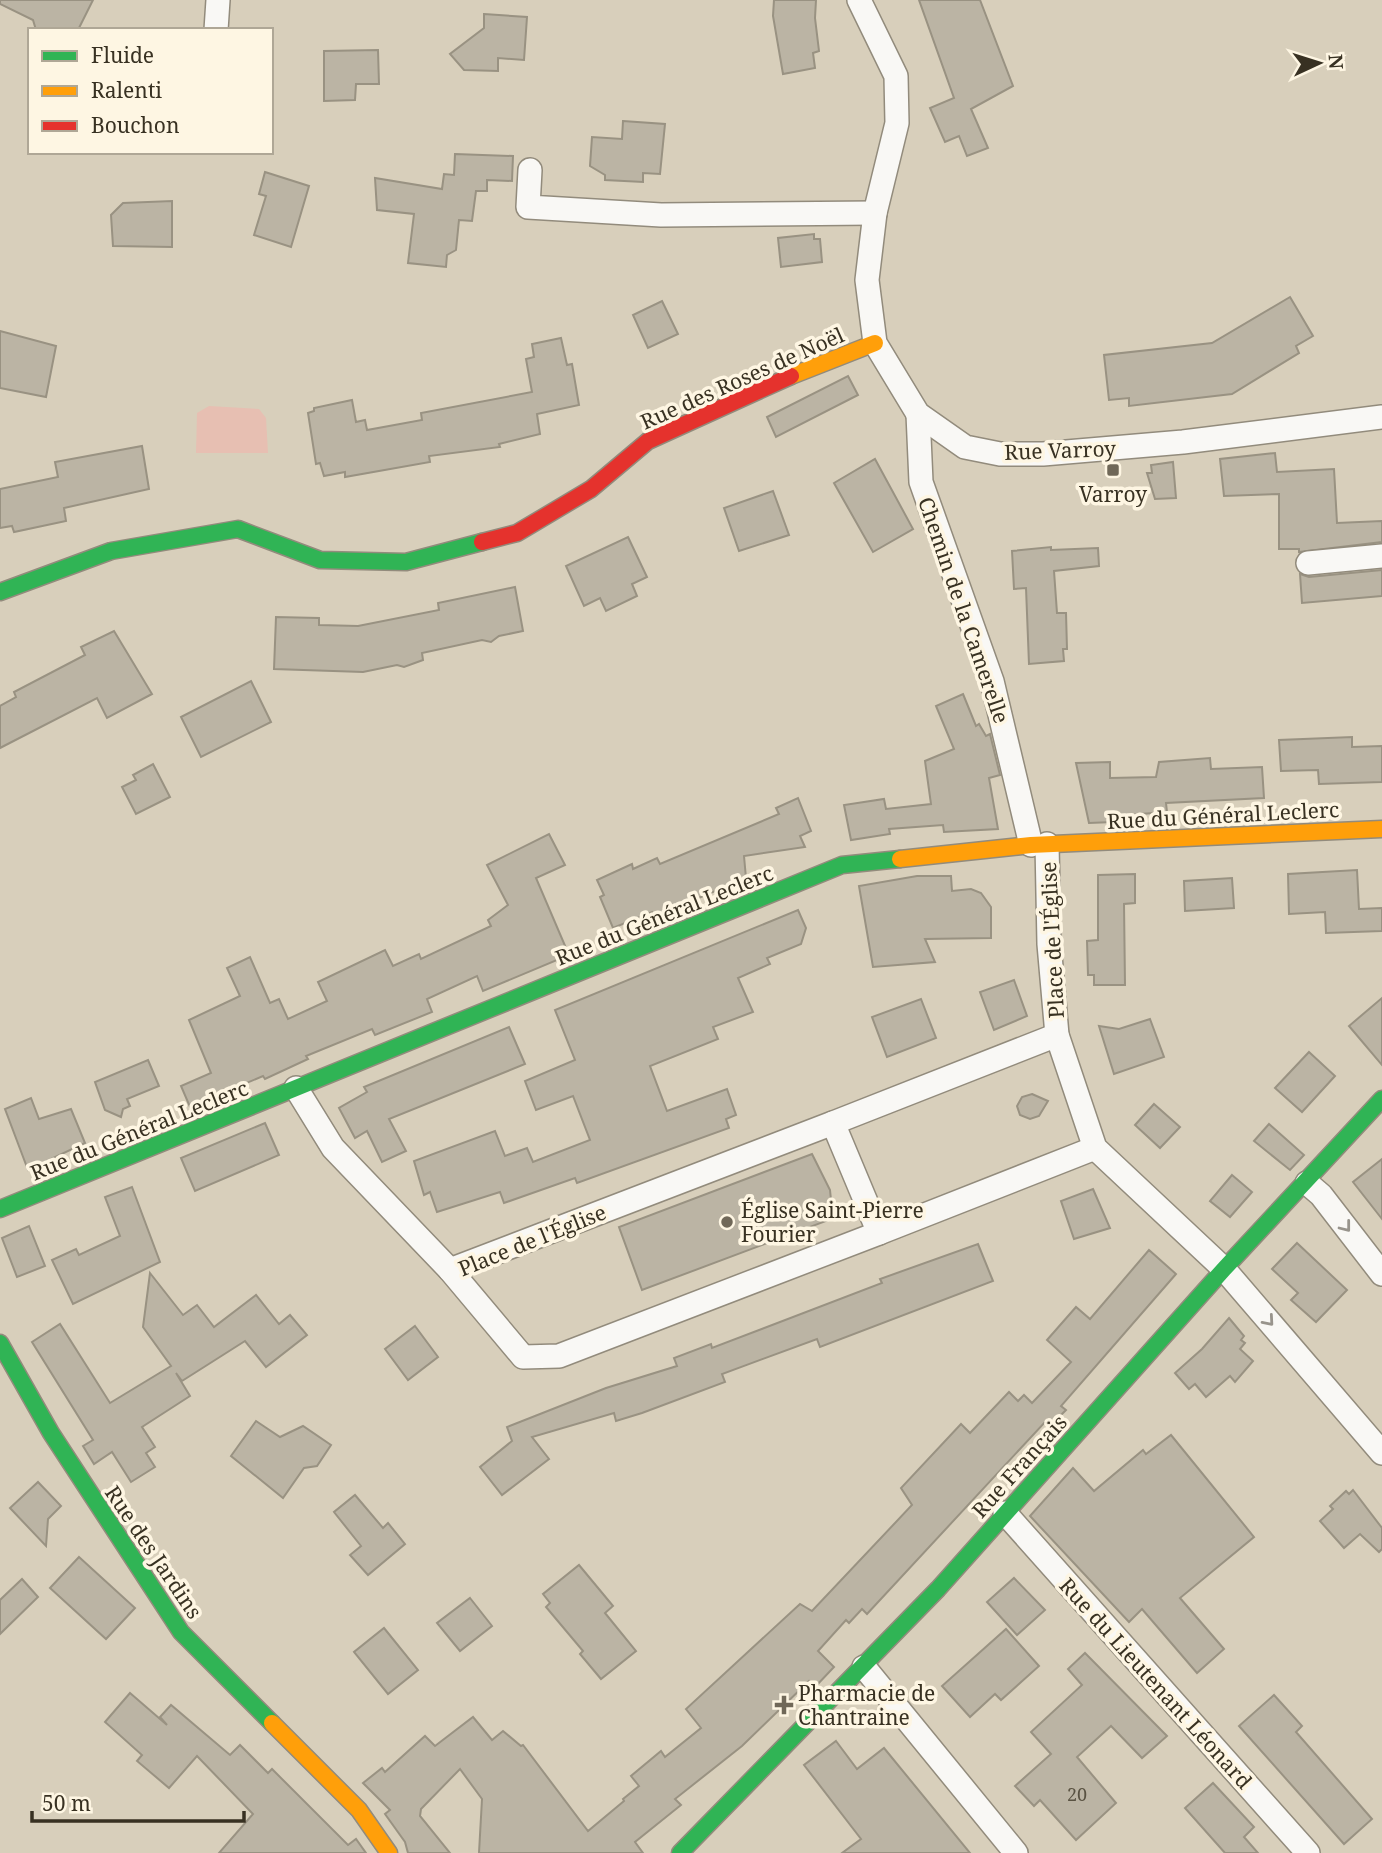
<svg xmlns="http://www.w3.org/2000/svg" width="1382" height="1853" viewBox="0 0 1382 1853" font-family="'Noto Serif',serif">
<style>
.green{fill:#e7bfb2}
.building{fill:#bbb4a4;stroke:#999282;stroke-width:2}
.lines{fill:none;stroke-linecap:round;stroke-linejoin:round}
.street-casing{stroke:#928b7c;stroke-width:26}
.fast-casing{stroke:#928b7c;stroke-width:19}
.slow-casing{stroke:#928b7c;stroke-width:19}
.jam-casing{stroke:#928b7c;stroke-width:19}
.street{stroke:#f9f8f5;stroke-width:23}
.fast{stroke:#30b455;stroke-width:16}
.slow{stroke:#ff9f0a;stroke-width:16}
.jam{stroke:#e5322d;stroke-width:16}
.oneway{stroke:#98948c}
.poi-dot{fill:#706858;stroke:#fef6e3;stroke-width:2.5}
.labels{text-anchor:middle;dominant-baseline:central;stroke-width:7;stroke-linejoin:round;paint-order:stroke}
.number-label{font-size:18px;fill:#595242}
.street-label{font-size:21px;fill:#383122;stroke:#fef6e3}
.poi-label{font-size:21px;fill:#383122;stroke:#fef6e3;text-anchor:start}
</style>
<rect width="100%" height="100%" fill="#d8cfbb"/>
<polygon class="green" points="209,406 259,409 266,418 268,453 196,453 197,413"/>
<g class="building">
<polygon points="0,0 93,0 78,30 36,30 33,20 0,4"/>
<polygon points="774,0 816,0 815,18 819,51 813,53 815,68 783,74 773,16"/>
<polygon points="919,0 980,0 1013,86 971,109 988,148 967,156 959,136 945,142 930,108 954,98"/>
<polygon points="484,14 527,17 524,60 498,58 498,71 464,70 450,54 484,28"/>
<polygon points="378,50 379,84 356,84 355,100 324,101 324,51"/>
<polygon points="623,121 665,124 660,174 643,173 643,182 605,180 605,175 590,166 592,137 622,139"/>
<polygon points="455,154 513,156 512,181 487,180 487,191 476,191 472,221 459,220 456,250 447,255 446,267 408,263 414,214 377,210 375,178 442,189 444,174 454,175"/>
<polygon points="265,172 309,186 291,247 254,235 266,196 259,194"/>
<polygon points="172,201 172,247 113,246 111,215 123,203"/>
<polygon points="814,234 814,239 820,239 822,262 781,267 778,238"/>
<polygon points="1290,297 1313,336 1296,346 1299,353 1232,394 1129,406 1129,398 1109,400 1104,355 1212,343"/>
<polygon points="662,301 678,334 648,348 633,315"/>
<polygon points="0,331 56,346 46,397 0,388"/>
<polygon points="561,338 567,365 572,364 579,405 537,414 540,434 499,444 500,447 429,456 430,462 345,477 345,472 324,476 320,463 316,464 308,413 314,411 314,408 352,400 356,422 365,420 367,430 422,420 421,413 532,392 526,359 534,357 532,344"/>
<polygon points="848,376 858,395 776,437 767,417"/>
<polygon points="142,446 149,489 64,508 66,521 14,532 12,526 0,528 0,489 58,477 55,462"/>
<polygon points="1275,453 1277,472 1334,469 1337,523 1382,521 1382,542 1299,552 1299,549 1279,549 1279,494 1224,496 1220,459"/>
<polygon points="875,459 913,529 873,552 834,483"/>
<polygon points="1173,462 1176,498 1155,499 1147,473 1152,473 1151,465"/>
<polygon points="773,491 789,535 739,551 724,508"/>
<polygon points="628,537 647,577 632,584 637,596 606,611 600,598 584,606 566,566"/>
<polygon points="1051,547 1051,550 1098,548 1099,566 1054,571 1057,613 1066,613 1067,649 1063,649 1064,661 1029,664 1026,588 1014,589 1012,551"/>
<polygon points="1382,570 1382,596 1302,603 1300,574 1309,577"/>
<polygon points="515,587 523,631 499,636 491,642 482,640 422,653 423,660 404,667 397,665 363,672 274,669 276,617 319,618 319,625 358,626 439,610 438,603"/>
<polygon points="114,631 152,694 107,718 97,698 0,748 0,706 16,697 14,692 85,655 81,647"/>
<polygon points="251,681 271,722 201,757 181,717"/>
<polygon points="963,694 976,726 979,724 986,736 990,734 1000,775 989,778 998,829 944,832 943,825 889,829 890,834 851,840 844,805 884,799 886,809 931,804 925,761 954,749 936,706"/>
<polygon points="1352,737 1352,747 1382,746 1382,782 1319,784 1318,770 1281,771 1279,740"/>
<polygon points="1210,758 1211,769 1262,767 1264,798 1166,803 1167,812 1113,816 1113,822 1089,823 1076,763 1110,762 1110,778 1156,777 1159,762"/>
<polygon points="153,764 170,797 136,814 122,787 136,780 133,775"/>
<polygon points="798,798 811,831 800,836 805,847 744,856 746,878 677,907 678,911 655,920 652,912 613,928 600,897 604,895 597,880 632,864 633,869 657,858 660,864 779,814 776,808"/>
<polygon points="549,834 565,865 536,878 569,955 483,991 477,976 427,999 432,1012 375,1035 372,1029 306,1056 308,1059 265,1079 263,1076 190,1107 181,1086 211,1073 189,1020 240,996 227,968 250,957 270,1003 279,999 288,1019 327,1001 318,982 385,950 393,966 419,954 421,959 491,926 488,920 508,905 487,865"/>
<polygon points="1357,870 1359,909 1382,908 1382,931 1326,933 1325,912 1289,914 1288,874"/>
<polygon points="1135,874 1135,903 1124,904 1125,985 1094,985 1094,975 1088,975 1087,941 1098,940 1098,875"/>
<polygon points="917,876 951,876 952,891 971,889 981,893 991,907 991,938 925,939 935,962 873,967 859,886"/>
<polygon points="1232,878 1234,908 1185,911 1184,881"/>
<polygon points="798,910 806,928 801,944 767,958 770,964 738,978 753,1012 713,1027 718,1039 650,1066 667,1111 727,1089 736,1115 726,1119 729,1128 577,1183 575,1178 504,1203 500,1192 437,1212 430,1192 424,1195 414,1161 495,1131 505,1156 527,1148 533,1162 590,1140 573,1096 536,1110 525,1081 575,1060 555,1010"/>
<polygon points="1014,980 1027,1016 994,1030 980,992"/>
<polygon points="1382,998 1382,1065 1349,1026"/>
<polygon points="921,999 936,1038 887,1057 872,1017"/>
<polygon points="1150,1019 1164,1057 1114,1074 1099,1026 1119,1029"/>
<polygon points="509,1027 525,1064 389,1119 406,1151 382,1162 367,1131 355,1138 339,1108 367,1092 364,1087"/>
<polygon points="1309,1052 1335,1076 1302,1112 1275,1088"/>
<polygon points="148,1060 159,1086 127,1099 130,1106 123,1109 121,1117 105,1110 95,1082"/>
<polygon points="1032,1094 1048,1101 1039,1116 1030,1119 1020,1115 1017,1106 1022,1097"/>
<polygon points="31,1098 39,1119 71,1109 85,1143 28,1170 5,1109"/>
<polygon points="1154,1104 1180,1127 1160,1148 1135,1125"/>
<polygon points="265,1123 279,1155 195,1191 181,1158"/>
<polygon points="1269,1124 1304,1155 1290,1170 1254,1141"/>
<polygon points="812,1154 830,1190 831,1200 829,1201 834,1218 642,1290 619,1227"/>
<polygon points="1382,1159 1382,1219 1353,1182"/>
<polygon points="1232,1175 1252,1192 1230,1217 1210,1201"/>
<polygon points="132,1187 160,1262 73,1304 52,1260 76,1249 79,1255 120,1236 105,1197"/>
<polygon points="1093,1189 1110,1228 1074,1239 1061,1201"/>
<polygon points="29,1226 45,1266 17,1277 2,1238"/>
<polygon points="1297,1243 1347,1290 1316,1322 1291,1300 1298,1293 1272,1269"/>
<polygon points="978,1244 993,1281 820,1347 817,1339 722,1374 725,1382 642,1413 616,1421 614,1413 532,1437 549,1459 502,1495 480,1467 512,1441 507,1427 606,1388 677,1366 674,1358 711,1344 712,1348 882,1283 880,1279"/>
<polygon points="1149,1250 1176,1274 1061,1406 1066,1410 1050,1426 1045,1422 867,1614 862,1609 849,1623 846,1620 818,1651 834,1667 815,1687 809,1681 742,1746 675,1799 681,1805 635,1842 643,1853 479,1853 482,1799 460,1769 421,1809 420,1816 450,1853 408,1853 405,1842 385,1814 390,1810 363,1783 382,1768 385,1772 425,1736 435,1746 473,1717 492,1740 503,1731 521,1746 523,1745 588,1831 624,1801 623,1799 639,1786 631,1776 661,1751 665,1757 701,1728 686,1709 800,1604 812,1611 912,1505 901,1488 961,1424 970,1433 1009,1392 1018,1401 1024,1395 1032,1403 1071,1362 1047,1340 1076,1307 1090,1319"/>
<polygon points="150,1273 183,1315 197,1305 214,1327 256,1295 279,1324 290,1315 307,1335 266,1367 245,1341 182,1381 176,1373 190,1396 142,1427 155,1447 146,1453 155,1467 131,1482 112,1452 94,1464 83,1446 93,1440 32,1342 60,1324 110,1403 171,1366 143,1327"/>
<polygon points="1229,1318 1244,1336 1241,1340 1245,1343 1240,1349 1253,1361 1235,1382 1230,1376 1206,1397 1195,1384 1189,1389 1175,1373 1202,1349"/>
<polygon points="415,1326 438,1357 408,1380 385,1349"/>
<polygon points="256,1421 280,1437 303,1426 331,1445 317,1466 304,1468 283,1498 231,1456"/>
<polygon points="1171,1435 1254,1537 1180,1598 1224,1649 1197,1673 1142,1609 1129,1622 1030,1516 1073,1468 1094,1491 1143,1450 1146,1454"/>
<polygon points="38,1482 61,1506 48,1519 46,1546 10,1508"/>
<polygon points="1353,1490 1382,1528 1382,1549 1379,1552 1360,1534 1344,1548 1320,1521 1333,1509 1330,1506 1346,1491 1349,1494"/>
<polygon points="355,1495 383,1528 388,1523 405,1544 368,1575 350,1555 361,1546 334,1512"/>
<polygon points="79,1557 135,1608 106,1639 50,1588"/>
<polygon points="579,1565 613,1606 605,1613 636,1651 601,1679 580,1654 583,1651 546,1607 550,1603 543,1594"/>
<polygon points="1014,1578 1045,1610 1017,1635 987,1602"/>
<polygon points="22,1579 38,1597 0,1634 0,1600"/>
<polygon points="470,1598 492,1626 460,1651 437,1623"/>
<polygon points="384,1628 418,1670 388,1694 354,1652"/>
<polygon points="1006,1629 1039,1666 1001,1700 995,1694 970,1717 942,1686"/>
<polygon points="1085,1653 1167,1736 1142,1758 1111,1726 1077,1757 1116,1803 1076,1840 1040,1800 1034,1806 1015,1786 1051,1754 1031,1732 1082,1685 1068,1669"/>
<polygon points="130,1693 167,1725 160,1717 171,1705 230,1755 240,1745 268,1773 272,1769 348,1845 356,1839 366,1853 219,1853 253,1814 197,1756 169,1788 137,1761 142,1755 105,1722"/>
<polygon points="1274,1695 1302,1726 1296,1732 1372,1819 1344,1844 1239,1726"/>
<polygon points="836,1741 857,1769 884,1748 970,1853 842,1853 861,1839 804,1765"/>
<polygon points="1213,1783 1254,1827 1244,1837 1258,1853 1225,1853 1185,1808"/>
</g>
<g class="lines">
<g class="street-casing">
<g id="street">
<polyline points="859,0 896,76 897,123 875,213 867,280 875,343 918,414 965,447 1000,454 1043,454 1183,442 1382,417"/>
<polyline points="216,30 218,0"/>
<polyline points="530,170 528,207 661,215 875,213"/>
<polyline points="918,414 921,482 992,681 1031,845"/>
<polyline points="1308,563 1382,556"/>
<polyline points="1047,844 1049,944 1057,1035 1095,1148 1224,1269 1382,1453"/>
<polyline points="1057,1035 833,1123 879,1233 1095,1148"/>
<polyline points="296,1088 333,1148 450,1270"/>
<polyline points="833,1123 450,1270 523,1357 559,1356 879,1233"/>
<polyline points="1307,1183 1321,1195 1382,1274"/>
<polyline points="1005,1513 1308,1853"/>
<polyline points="864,1667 1016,1853"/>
</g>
</g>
<g class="fast-casing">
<g id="fast">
<polyline points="0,592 111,551 238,529 320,560 406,562 482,542"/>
<polyline points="0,1209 842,865 900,859"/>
<polyline points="0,1343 51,1433 181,1632 272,1723"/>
<polyline points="680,1853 938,1589 1224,1269 1382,1099"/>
</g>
</g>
<g class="slow-casing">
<g id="slow">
<polyline points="791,376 875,343"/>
<polyline points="900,859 1031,845 1382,829"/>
<polyline points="272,1723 359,1810 389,1853"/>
</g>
</g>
<g class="jam-casing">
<polyline id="jam" points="482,542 517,533 591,489 648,441 791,376"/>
</g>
<use href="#street" class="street"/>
<use href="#fast" class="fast"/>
<use href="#slow" class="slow"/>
<use href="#jam" class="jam"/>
</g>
<defs><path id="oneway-chevron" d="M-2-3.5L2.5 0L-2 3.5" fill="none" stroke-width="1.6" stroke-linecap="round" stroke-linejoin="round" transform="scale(1.75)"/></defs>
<g class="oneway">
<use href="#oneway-chevron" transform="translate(1346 1227) rotate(52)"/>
<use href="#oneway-chevron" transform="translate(1269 1321) rotate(49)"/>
</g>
<g class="poi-dot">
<rect x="1106" y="463" width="14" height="14" rx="3.5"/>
<circle cx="727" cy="1222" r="7"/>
<path d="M780.5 1694.5h7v7h7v7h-7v7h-7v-7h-7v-7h7z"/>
</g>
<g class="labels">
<g class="number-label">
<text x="1077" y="1794">20</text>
</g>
<g class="street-label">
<text transform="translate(742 378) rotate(-24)">Rue des Roses de Noël</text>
<text transform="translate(1060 450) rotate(-2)">Rue Varroy</text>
<text transform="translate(964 610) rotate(71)">Chemin de la Camerelle</text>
<text transform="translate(1223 815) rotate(-3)">Rue du Général Leclerc</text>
<text transform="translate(664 915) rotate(-22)">Rue du Général Leclerc</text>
<text transform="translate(1052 940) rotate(-93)">Place de l'Église</text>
<text transform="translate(139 1130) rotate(-22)">Rue du Général Leclerc</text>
<text transform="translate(532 1240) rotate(-22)">Place de l'Église</text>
<text transform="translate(1019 1466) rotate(-48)">Rue Français</text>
<text transform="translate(154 1552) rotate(56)">Rue des Jardins</text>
<text transform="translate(1156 1683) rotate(48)">Rue du Lieutenant Léonard</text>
</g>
<g class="poi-label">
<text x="1113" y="494" text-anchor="middle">Varroy</text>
<text x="741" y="1210">Église Saint-Pierre<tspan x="741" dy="24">Fourier</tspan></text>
<text x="798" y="1693">Pharmacie de<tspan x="798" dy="24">Chantraine</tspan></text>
</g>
</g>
<rect x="28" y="28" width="245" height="126" fill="#fef6e3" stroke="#afa796" stroke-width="2"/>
<rect x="42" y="51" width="35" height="10" fill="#30b455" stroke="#afa796" stroke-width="2"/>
<text x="91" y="63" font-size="21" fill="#383122">Fluide</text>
<rect x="42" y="86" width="35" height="10" fill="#ff9f0a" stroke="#afa796" stroke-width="2"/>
<text x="91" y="98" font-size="21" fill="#383122">Ralenti</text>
<rect x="42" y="121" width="35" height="10" fill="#e5322d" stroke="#afa796" stroke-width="2"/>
<text x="91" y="133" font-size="21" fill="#383122">Bouchon</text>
<g transform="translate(1319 63) rotate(86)" stroke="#fef6e3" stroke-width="5" paint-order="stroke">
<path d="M0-5L12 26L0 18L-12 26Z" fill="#383122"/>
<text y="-10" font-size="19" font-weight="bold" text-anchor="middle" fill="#383122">N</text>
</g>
<path d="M32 1811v10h212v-10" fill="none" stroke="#383122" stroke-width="3.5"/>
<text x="42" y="1811" font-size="21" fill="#383122" stroke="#fef6e3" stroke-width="5" paint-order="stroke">50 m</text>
</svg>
